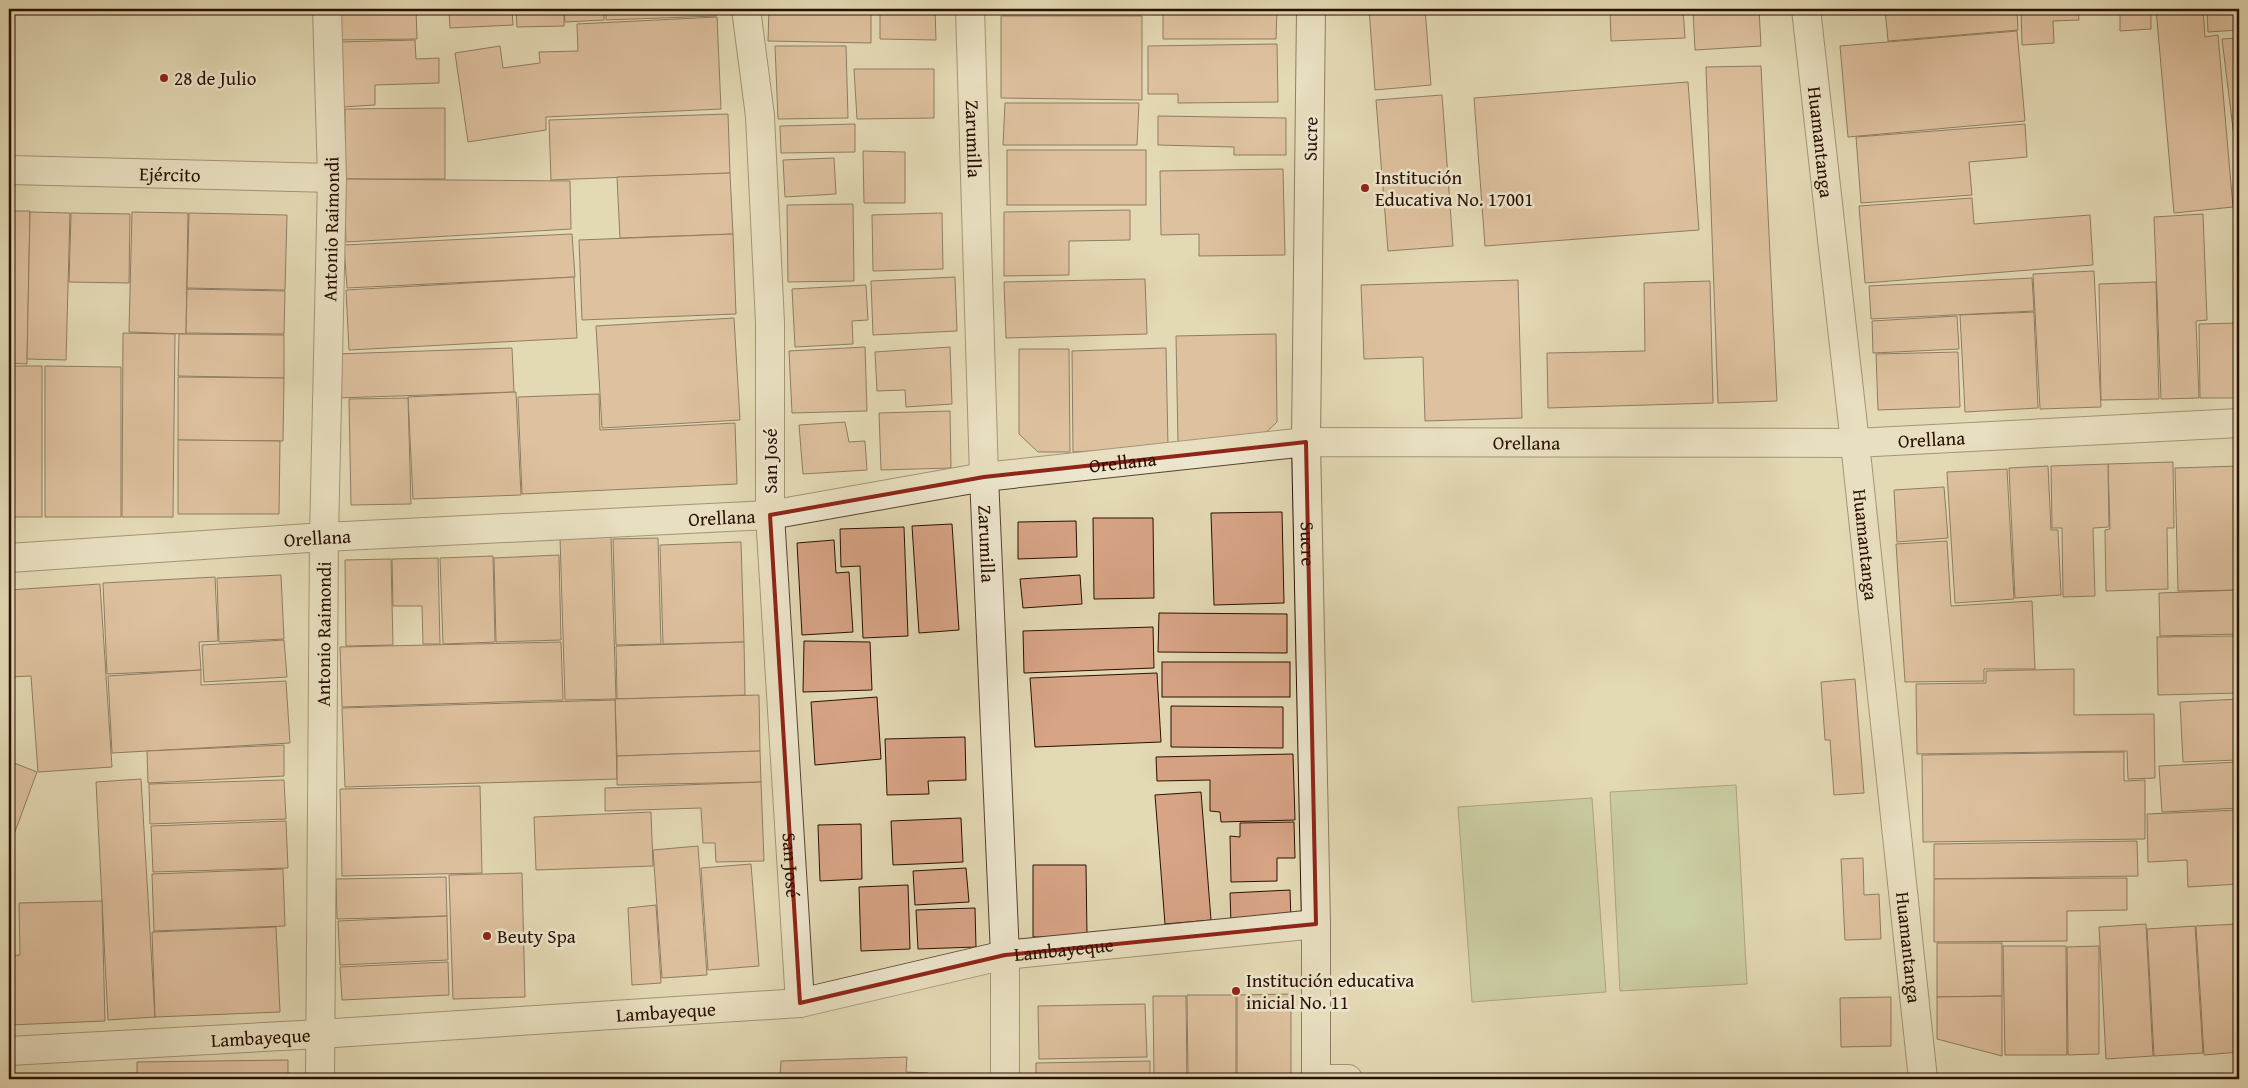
<svg xmlns="http://www.w3.org/2000/svg" width="2248" height="1088" viewBox="0 0 2248 1088" font-family="'Gentium Book Plus',serif">
<style>
.green{fill:#afc090;stroke:#6c6848}
.building{fill:#d8a486;stroke:#290f00}
.lines{fill:none;stroke-linecap:round;stroke-linejoin:round}
.street-casing{stroke:#58422d;stroke-width:30}
.secondary-casing{stroke:#290f00;stroke-width:30}
.street{stroke:#ede6ce;stroke-width:28}
.secondary{stroke:#ede6ce;stroke-width:28}
.marked{fill:none;stroke:#8f2418;stroke-width:4;stroke-linejoin:round}
.poi-dot{fill:#8f2418;stroke:#ede6ce;stroke-width:2}
.labels{text-anchor:middle;dominant-baseline:central;stroke-width:5;stroke-linejoin:round;paint-order:stroke}
.poi-label{font-size:19px;fill:#290f00;stroke:#ede6ce;text-anchor:start}
.street-label{font-size:19px;fill:#290f00;stroke:#ede6ce}
</style>
<rect width="100%" height="100%" fill="#e3d9b4"/>
<filter id="stains"><feTurbulence type="fractalNoise" baseFrequency=".004" numOctaves="4"/><feColorMatrix values="0 0 0 0 .2 0 0 0 0 .09 0 0 0 0 .02 0 0 0 .5 -.17"/></filter>
<radialGradient id="worn" r=".72"><stop offset=".6" stop-color="#630" stop-opacity="0"/><stop offset="1" stop-color="#630" stop-opacity=".3"/></radialGradient>
<g class="green">
<polygon points="1736,785 1747,984 1620,991 1610,792"/>
<polygon points="1592,798 1606,992 1472,1002 1458,807"/>
</g>
<g class="building">
<polygon points="338,9 416,9 417,39 338,40"/>
<polygon points="449,9 512,9 513,25 450,28"/>
<polygon points="516,9 564,9 564,26 517,27"/>
<polygon points="564,9 604,9 604,20 565,22"/>
<polygon points="606,9 716,9 716,16 606,20"/>
<polygon points="769,9 871,9 871,43 768,41"/>
<polygon points="880,9 935,9 936,40 880,39"/>
<polygon points="1050,9 1078,9 1078,12 1050,11"/>
<polygon points="1083,9 1116,9 1116,10"/>
<rect x="1120" y="9" width="34" height="1"/>
<polygon points="1163,9 1277,9 1276,39 1163,39"/>
<polygon points="1369,9 1425,9 1431,85 1375,90"/>
<polygon points="1610,9 1683,9 1685,38 1611,41"/>
<polygon points="1693,9 1759,9 1761,46 1695,50"/>
<polygon points="1885,9 2017,9 2018,30 1888,41"/>
<polygon points="2021,9 2078,9 2079,20 2053,21 2054,43 2022,45"/>
<polygon points="2120,9 2151,9 2151,29 2120,31"/>
<polygon points="2156,9 2203,9 2205,37 2218,35 2233,207 2174,213"/>
<polygon points="2207,9 2239,9 2239,30 2208,32"/>
<polygon points="1001,16 1142,16 1142,100 1001,98"/>
<polygon points="717,17 721,109 546,117 546,130 468,142 455,53 500,46 503,68 540,63 539,52 578,51 577,24"/>
<polygon points="2017,31 2025,121 1848,137 1840,46"/>
<polygon points="2239,38 2239,178 2222,39"/>
<polygon points="415,40 416,59 439,58 439,83 375,85 375,105 342,107 340,42"/>
<polygon points="1277,44 1278,102 1178,103 1178,94 1148,94 1148,46"/>
<polygon points="775,46 846,46 848,118 778,119"/>
<polygon points="1761,66 1777,401 1718,403 1706,67"/>
<polygon points="854,69 934,69 934,118 857,119"/>
<polygon points="1688,82 1699,230 1485,246 1474,98"/>
<polygon points="1442,95 1453,246 1388,251 1376,100"/>
<polygon points="1005,103 1139,103 1137,145 1003,145"/>
<polygon points="445,108 445,179 345,179 345,109"/>
<polygon points="728,114 730,173 551,180 549,120"/>
<polygon points="1158,116 1286,118 1286,155 1234,155 1234,147 1158,145"/>
<polygon points="855,124 855,152 781,153 780,126"/>
<polygon points="2025,124 2027,157 1969,162 1972,195 1861,203 1856,137"/>
<rect x="1007" y="150" width="139" height="55"/>
<polygon points="863,151 905,152 905,203 864,203"/>
<polygon points="834,158 836,194 785,197 783,160"/>
<polygon points="1283,169 1285,255 1199,256 1199,234 1161,235 1160,171"/>
<polygon points="730,173 733,234 620,238 617,177"/>
<polygon points="344,179 570,181 571,229 346,242"/>
<polygon points="1972,198 1974,224 2090,215 2093,265 1865,283 1859,206"/>
<polygon points="853,204 854,281 788,282 787,205"/>
<polygon points="1130,210 1130,240 1069,241 1069,275 1004,276 1004,212"/>
<polygon points="9,211 30,211 27,364 9,363"/>
<polygon points="30,212 70,213 66,360 27,359"/>
<polygon points="132,212 188,213 186,334 129,332"/>
<polygon points="71,213 130,214 129,283 69,282"/>
<polygon points="189,213 287,215 285,290 187,288"/>
<polygon points="942,213 943,269 873,271 872,215"/>
<polygon points="2203,214 2207,320 2196,321 2199,398 2161,399 2154,217"/>
<polygon points="572,234 575,277 347,288 344,245"/>
<polygon points="733,234 736,314 582,320 579,240"/>
<polygon points="2094,271 2101,407 2040,409 2033,274"/>
<polygon points="574,277 577,338 349,350 346,290"/>
<polygon points="955,277 957,331 873,335 871,281"/>
<polygon points="2032,278 2034,311 1871,319 1869,286"/>
<polygon points="1145,279 1147,334 1006,338 1004,282"/>
<polygon points="1518,280 1522,418 1425,421 1423,357 1364,359 1361,285"/>
<polygon points="1710,281 1713,403 1548,408 1547,353 1645,351 1644,283"/>
<polygon points="2156,282 2159,399 2101,400 2099,284"/>
<polygon points="866,285 868,320 852,321 853,344 795,347 792,289"/>
<polygon points="187,289 285,291 284,334 186,333"/>
<polygon points="2034,312 2038,408 1965,412 1960,315"/>
<polygon points="1957,316 1959,349 1873,353 1872,321"/>
<polygon points="734,318 740,420 602,428 596,326"/>
<polygon points="2239,323 2239,398 2200,398 2199,324"/>
<polygon points="123,333 175,334 173,517 122,517"/>
<polygon points="179,334 284,335 284,378 178,376"/>
<polygon points="1276,334 1277,422 1257,441 1178,443 1176,336"/>
<polygon points="865,347 867,411 792,413 789,351"/>
<polygon points="950,347 952,404 906,407 905,390 877,391 875,352"/>
<polygon points="512,348 514,392 338,398 336,354"/>
<polygon points="1166,348 1168,447 1073,452 1072,351"/>
<polygon points="1019,349 1069,349 1070,452 1038,452 1019,434"/>
<polygon points="1958,352 1960,407 1878,410 1876,354"/>
<rect x="9" y="366" width="33" height="151"/>
<polygon points="45,366 121,367 121,517 45,517"/>
<polygon points="178,377 284,378 283,441 178,440"/>
<polygon points="516,392 521,495 413,499 408,397"/>
<polygon points="599,394 600,430 735,423 737,484 522,494 518,397"/>
<polygon points="408,398 411,504 351,505 349,399"/>
<polygon points="950,411 951,468 881,470 879,413"/>
<polygon points="845,422 849,442 865,441 867,470 803,474 799,425"/>
<polygon points="178,440 280,441 279,514 178,514"/>
<polygon points="2173,462 2174,528 2167,528 2168,589 2106,591 2105,530 2110,529 2108,464"/>
<polygon points="2108,464 2109,527 2093,528 2095,596 2063,597 2062,528 2052,528 2051,466"/>
<polygon points="2048,466 2051,530 2058,530 2061,595 2015,598 2009,468"/>
<polygon points="2239,466 2239,590 2178,591 2175,468"/>
<polygon points="2007,469 2014,599 1955,603 1947,472"/>
<polygon points="1944,487 1948,538 1897,542 1894,490"/>
<polygon points="1282,512 1284,603 1214,605 1211,513"/>
<polygon points="1093,518 1153,518 1154,598 1094,599"/>
<polygon points="1076,521 1077,557 1018,559 1018,522"/>
<polygon points="952,524 959,630 919,633 912,526"/>
<polygon points="904,527 908,636 863,638 860,566 841,567 840,529"/>
<polygon points="611,536 616,699 565,700 560,538"/>
<polygon points="658,538 661,644 616,645 613,539"/>
<polygon points="834,540 836,573 849,572 853,632 802,635 797,543"/>
<polygon points="1947,541 1951,606 2032,601 2035,669 1984,669 1984,681 1905,682 1896,544"/>
<polygon points="741,542 744,642 663,644 660,545"/>
<polygon points="559,555 561,640 496,642 494,558"/>
<polygon points="493,556 495,642 443,644 440,558"/>
<polygon points="438,558 440,644 423,644 422,606 393,606 392,559"/>
<polygon points="391,559 393,645 346,646 345,560"/>
<polygon points="281,575 284,639 219,642 217,578"/>
<polygon points="1080,575 1082,604 1023,608 1020,579"/>
<polygon points="215,577 218,641 199,642 201,670 107,674 103,583"/>
<polygon points="100,584 112,767 38,772 31,676 9,677 9,590"/>
<polygon points="2239,590 2239,634 2160,636 2159,593"/>
<polygon points="1159,613 1287,614 1287,653 1158,652"/>
<polygon points="1153,627 1154,668 1024,673 1023,631"/>
<polygon points="2239,636 2239,693 2158,695 2157,637"/>
<polygon points="284,640 287,677 204,682 202,645"/>
<polygon points="804,641 870,642 872,690 803,692"/>
<polygon points="561,642 563,700 342,707 340,647"/>
<polygon points="744,642 745,695 617,699 616,646"/>
<rect x="1162" y="662" width="128" height="35"/>
<polygon points="2074,669 2074,715 2154,714 2155,778 2128,779 2127,751 1917,754 1916,684 1986,683 1986,671"/>
<polygon points="201,670 201,685 286,681 290,743 112,753 108,676"/>
<polygon points="1157,673 1161,742 1035,747 1030,678"/>
<polygon points="1855,679 1864,793 1834,795 1830,740 1825,740 1821,682"/>
<polygon points="759,695 760,751 617,756 615,699"/>
<polygon points="877,697 881,759 815,765 811,702"/>
<polygon points="2239,699 2239,760 2183,762 2180,702"/>
<polygon points="615,700 617,779 345,787 342,708"/>
<polygon points="1171,706 1283,707 1283,748 1171,747"/>
<polygon points="965,737 966,780 928,781 929,794 887,795 885,739"/>
<polygon points="284,745 284,776 148,783 147,751"/>
<polygon points="760,751 761,782 617,785 617,756"/>
<polygon points="2124,752 2124,781 2145,780 2145,839 1923,842 1922,755"/>
<polygon points="1293,754 1295,820 1221,822 1220,812 1210,811 1210,780 1157,781 1156,757"/>
<polygon points="9,761 37,772 9,848"/>
<polygon points="2239,762 2239,808 2162,812 2159,766"/>
<polygon points="141,779 155,1017 108,1020 96,782"/>
<polygon points="284,780 286,819 150,824 149,784"/>
<polygon points="761,782 764,861 716,862 715,843 703,843 701,808 605,811 605,788"/>
<polygon points="480,786 482,873 342,876 340,789"/>
<polygon points="1201,792 1211,920 1165,924 1155,795"/>
<polygon points="2239,810 2239,884 2188,887 2187,860 2148,862 2147,814"/>
<polygon points="651,812 653,866 536,870 534,817"/>
<polygon points="961,818 963,862 893,865 891,821"/>
<polygon points="286,821 288,868 153,872 151,826"/>
<polygon points="1294,822 1295,858 1277,858 1277,881 1231,882 1230,836 1240,837 1240,823"/>
<polygon points="861,824 862,879 820,881 818,825"/>
<polygon points="2137,841 2138,876 1934,879 1934,844"/>
<polygon points="698,846 707,975 662,978 653,850"/>
<polygon points="1863,858 1864,895 1879,894 1881,939 1845,940 1841,859"/>
<polygon points="751,864 759,966 708,970 701,868"/>
<polygon points="1033,865 1086,865 1087,937 1033,937"/>
<polygon points="966,868 969,902 915,905 913,871"/>
<polygon points="283,869 285,926 154,931 152,874"/>
<polygon points="522,873 525,997 453,999 449,875"/>
<polygon points="446,877 447,916 337,919 336,879"/>
<polygon points="2127,878 2127,910 2067,911 2067,941 1934,942 1934,879"/>
<polygon points="908,885 910,949 861,951 859,887"/>
<polygon points="1290,890 1291,921 1231,924 1230,893"/>
<polygon points="102,901 105,1021 9,1025 9,956 20,955 19,903"/>
<polygon points="656,905 661,983 632,985 628,908"/>
<polygon points="975,908 976,947 918,949 916,910"/>
<polygon points="447,916 448,960 340,965 338,921"/>
<polygon points="2146,924 2153,1056 2106,1059 2099,927"/>
<polygon points="2239,924 2239,1052 2204,1055 2196,926"/>
<polygon points="2195,926 2203,1053 2154,1056 2147,929"/>
<polygon points="276,927 280,1012 155,1017 152,932"/>
<polygon points="1937,943 2002,943 2002,996 1937,997"/>
<polygon points="2003,946 2066,946 2067,1055 2005,1055"/>
<polygon points="2099,946 2099,1054 2068,1055 2067,947"/>
<polygon points="448,962 449,995 342,1000 340,967"/>
<polygon points="1291,994 1291,1079 1237,1079 1237,995"/>
<polygon points="1187,995 1236,995 1236,1079 1188,1079"/>
<polygon points="1153,996 1186,996 1187,1079 1154,1079"/>
<polygon points="2002,996 2002,1056 1937,1039 1937,997"/>
<polygon points="1891,997 1891,1046 1841,1047 1840,998"/>
<polygon points="1145,1004 1147,1057 1039,1059 1038,1006"/>
<polygon points="907,1057 906,1072 928,1073 928,1079 780,1079 781,1061"/>
<polygon points="288,1060 288,1079 137,1079 137,1062"/>
<polygon points="1150,1061 1150,1079 1036,1079 1036,1063"/>
<polygon points="137,1073 137,1079 61,1079 60,1074"/>
<rect x="27" y="1075" width="33" height="4"/>
<polygon points="684,1076 684,1079 601,1079"/>
</g>
<g class="lines">
<g class="street-casing">
<g id="street">
<path id="s1" d="M746,9L760,116L770,323V515L800,1003"/>
<path id="s2" d="M970,9L984,477L1005,955V1079"/>
<path id="s3" d="M1806,9L1855,443L1923,1079"/>
<path id="s4" d="M9,170L332,178"/>
<path id="s5" d="M9,558L324,537L770,515L984,477L1306,442L1855,443L2239,423"/>
<path id="s6" d="M9,1051L319,1034L800,1003L1005,955L1316,924"/>
<path id="s7" d="M320,1079L324,537L332,178L327,9"/>
<polyline points="1316,1079 1348,1079"/>
</g>
</g>
<g class="secondary-casing">
<g id="secondary">
<path id="s8" d="M1311,9L1306,442L1316,924V1079"/>
</g>
</g>
<use href="#street" class="street"/>
<use href="#secondary" class="secondary"/>
</g>
<path d="M0 0H2248V1088H0ZM1306,442L1316,924L1005,955L800,1003L770,515L984,477Z" fill="#e3d9b4" fill-opacity=".55" fill-rule="evenodd"/>
<path class="marked" d="M1306,442L1316,924L1005,955L800,1003L770,515L984,477Z"/>
<g class="poi-dot">
<circle cx="164" cy="78" r="5"/>
<circle cx="1365" cy="188" r="5"/>
<circle cx="487" cy="936" r="5"/>
<circle cx="1236" cy="991" r="5"/>
</g>
<g class="labels">
<g class="poi-label">
<text x="174" y="78">28 de Julio</text>
<text x="1375" y="177">Institución<tspan x="1375" dy="22">Educativa No. 17001</tspan></text>
<text x="497" y="936">Beuty Spa</text>
<text x="1246" y="980">Institución educativa<tspan x="1246" dy="22">inicial No. 11</tspan></text>
</g>
<g class="street-label">
<text stroke="none"><textPath href="#s2" startOffset="130">Zarumilla</textPath></text>
<text transform="translate(1310 139) rotate(-89)">Sucre</text>
<text stroke="none"><textPath href="#s3" startOffset="134">Huamantanga</textPath></text>
<text stroke="none"><textPath href="#s4" startOffset="161">Ejército</textPath></text>
<text stroke="none"><textPath href="#s7" startOffset="850">Antonio Raimondi</textPath></text>
<text stroke="none"><textPath href="#s5" startOffset="1929">Orellana</textPath></text>
<text stroke="none"><textPath href="#s5" startOffset="1524">Orellana</textPath></text>
<text transform="translate(770 461) rotate(-90)">San José</text>
<text stroke="none"><textPath href="#s5" startOffset="1119">Orellana</textPath></text>
<text stroke="none"><textPath href="#s5" startOffset="714">Orellana</textPath></text>
<text stroke="none"><textPath href="#s5" startOffset="309">Orellana</textPath></text>
<text stroke="none"><textPath href="#s2" startOffset="535">Zarumilla</textPath></text>
<text stroke="none"><textPath href="#s8" startOffset="535">Sucre</textPath></text>
<text stroke="none"><textPath href="#s3" startOffset="539">Huamantanga</textPath></text>
<text stroke="none"><textPath href="#s7" startOffset="445">Antonio Raimondi</textPath></text>
<text stroke="none"><textPath href="#s1" startOffset="858">San José</textPath></text>
<text stroke="none"><textPath href="#s3" startOffset="944">Huamantanga</textPath></text>
<text stroke="none"><textPath href="#s6" startOffset="1062">Lambayeque</textPath></text>
<text stroke="none"><textPath href="#s6" startOffset="658">Lambayeque</textPath></text>
<text stroke="none"><textPath href="#s6" startOffset="252">Lambayeque</textPath></text>
</g>
</g>
<rect width="2248" height="1088" fill="none" stroke="#e3d9b4" stroke-width="30"/>
<rect x="10" y="10" width="2228" height="1068" fill="none" stroke="#290f00" stroke-width="2.5"/>
<rect x="15" y="15" width="2218" height="1058" fill="none" stroke="#290f00"/>
<rect width="100%" height="100%" filter="url(#stains)"/>
<rect width="100%" height="100%" fill="url(#worn)"/>
</svg>
